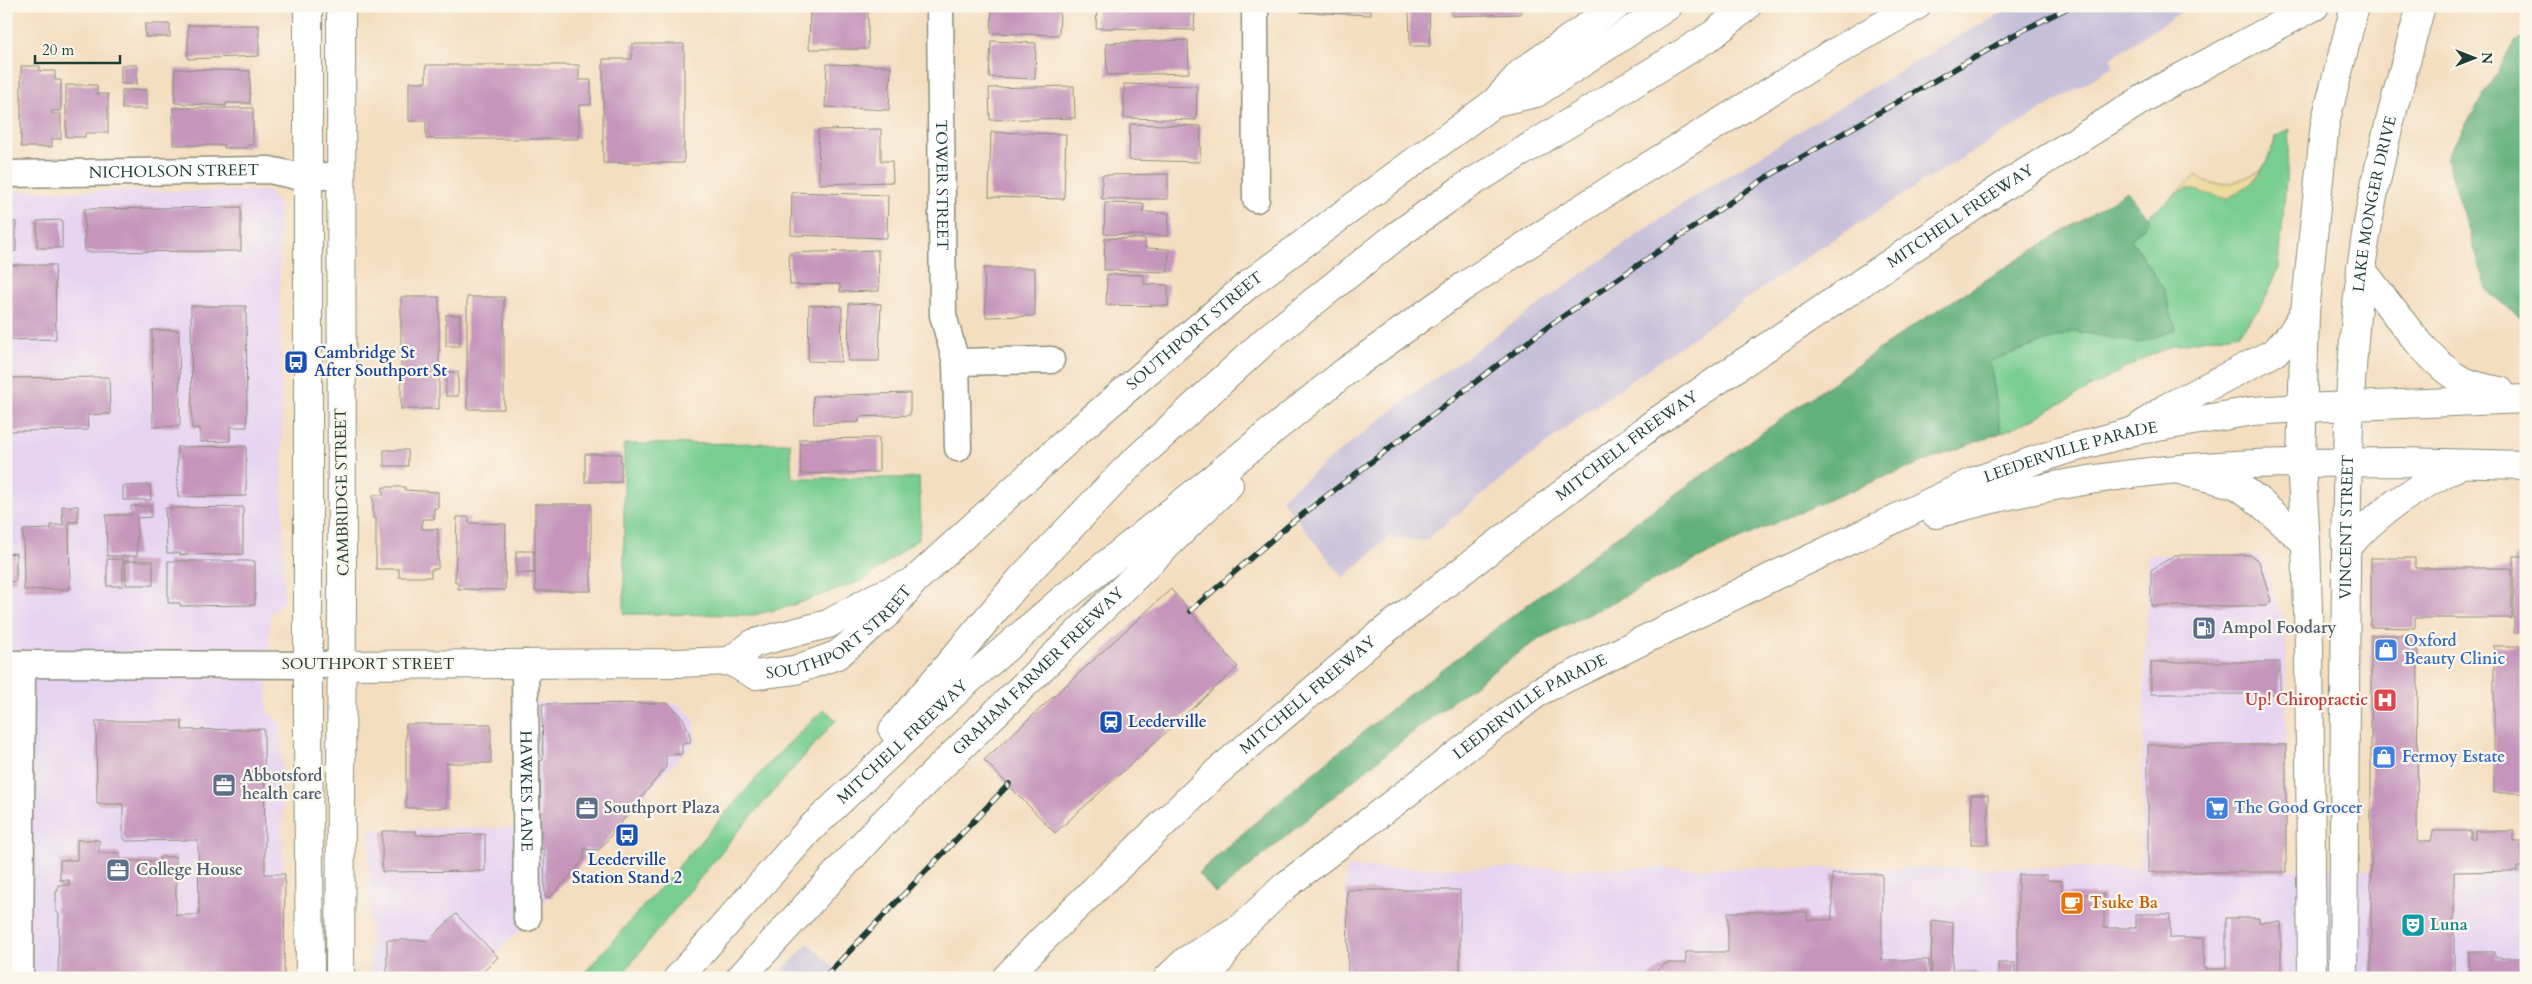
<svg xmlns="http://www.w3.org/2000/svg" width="2532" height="984" viewBox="0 0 2532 984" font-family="Cardo,serif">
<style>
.built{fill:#e5d3f1}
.industrial{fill:#c7c0d9}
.green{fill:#78cd91;stroke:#4c8562}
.forest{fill:#62b07b;stroke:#407658}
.sand{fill:#eeda9e;stroke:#868c69}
.building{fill:#c595bb}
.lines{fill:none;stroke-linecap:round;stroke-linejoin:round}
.street-casing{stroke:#8a8e7a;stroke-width:29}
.secondary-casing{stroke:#8a8e7a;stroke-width:30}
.primary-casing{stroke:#8a8e7a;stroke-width:30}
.highway-casing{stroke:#8a8e7a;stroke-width:30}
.street{stroke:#fff;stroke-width:26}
.secondary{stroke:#fff;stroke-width:28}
.primary{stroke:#fff;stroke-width:28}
.highway{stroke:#fff;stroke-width:28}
.rail-casing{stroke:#1f3d34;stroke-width:5.5}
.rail{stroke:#fbf7ec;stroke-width:4;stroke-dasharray:11;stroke-linecap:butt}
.labels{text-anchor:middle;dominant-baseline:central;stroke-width:4.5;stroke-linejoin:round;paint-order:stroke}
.street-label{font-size:16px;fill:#1f3d34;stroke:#fbf7ec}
.transit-label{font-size:16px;font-weight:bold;fill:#164399;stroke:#fbf7ec;text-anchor:start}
.service-label{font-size:16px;font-weight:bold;fill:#4e5e75;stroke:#fbf7ec;text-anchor:start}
.shop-label{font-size:16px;font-weight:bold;fill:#366cbe;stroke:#fbf7ec;text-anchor:start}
.health-label{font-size:16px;font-weight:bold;fill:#be3a42;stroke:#fbf7ec;text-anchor:end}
.food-label{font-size:16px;font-weight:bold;fill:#c56008;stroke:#fbf7ec;text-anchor:start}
.culture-label{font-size:16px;font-weight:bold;fill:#0d838f;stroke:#fbf7ec;text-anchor:start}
</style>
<rect width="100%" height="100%" fill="#fbf7ec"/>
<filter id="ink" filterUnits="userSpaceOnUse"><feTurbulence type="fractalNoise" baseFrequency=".02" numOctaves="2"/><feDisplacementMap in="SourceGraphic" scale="10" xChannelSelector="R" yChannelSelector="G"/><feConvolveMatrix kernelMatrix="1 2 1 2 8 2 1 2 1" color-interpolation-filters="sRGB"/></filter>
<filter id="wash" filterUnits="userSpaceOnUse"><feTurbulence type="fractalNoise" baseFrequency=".0096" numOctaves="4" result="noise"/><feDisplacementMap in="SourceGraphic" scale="20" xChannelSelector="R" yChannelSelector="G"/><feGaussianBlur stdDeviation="1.12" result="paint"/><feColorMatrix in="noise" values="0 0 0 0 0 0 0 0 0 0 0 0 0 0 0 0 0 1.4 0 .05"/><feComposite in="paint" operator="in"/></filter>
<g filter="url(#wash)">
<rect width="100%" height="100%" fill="#f4dec0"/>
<g class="built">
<polygon points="6,191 268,191 279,204 284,601 270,614 267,712 281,724 284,978 6,978"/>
<polygon points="2148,555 2261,555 2286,628 2286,869 2526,871 2526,978 1346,978 1346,868 2140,868"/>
<polygon points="517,702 679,704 695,721 695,741 474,978 371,978 369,829 517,828"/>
</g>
<g class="industrial">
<polygon points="2015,6 2191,6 2110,58 2114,66 1918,185 1814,252 1581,416 1424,541 1389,537 1343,578 1281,498 1409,397 1670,212 1824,116 1968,31"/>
<polygon points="808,943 845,978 776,978"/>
</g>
<g class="green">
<path d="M2290,129L2279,268L2263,304L2239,333L2174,345L2142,359L2033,419L2001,433L1990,361L2075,331L2137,343L2176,330L2164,290L2131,239L2150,221L2147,217L2175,194L2187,188L2227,198C2258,179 2265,171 2276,136Z"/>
<polygon points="790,443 792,478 919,478 921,524 918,539 864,580 787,607 753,615 624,614 624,444"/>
<polygon points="824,709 836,720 735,835 619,978 580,978 774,758"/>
</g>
<g class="forest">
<polygon points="2526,37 2526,322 2488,292 2446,158 2515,42"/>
<path d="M2127,191L2150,221L2131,239L2164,290L2176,330L2137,343L2075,331L1990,361L2001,433C1871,480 1743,533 1621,598C1589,615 1553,629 1523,650C1416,724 1317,812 1216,894L1198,873L1284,797L1406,697L1636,522L1911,327Z"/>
</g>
<path class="sand" d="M2263,170L2250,184L2227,199L2187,188L2175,194L2196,175C2222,194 2237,180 2263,170Z"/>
<g id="blocks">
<g class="building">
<polygon points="992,6 1060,6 1059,35 991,33"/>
<polygon points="1097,6 1195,6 1194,30 1096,28"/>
<polygon points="1301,6 1371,6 1371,15 1301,12"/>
<polygon points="1409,6 1429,6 1430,46 1410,46"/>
<polygon points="1452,6 1521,6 1521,14 1452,16"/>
<polygon points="810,9 868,10 868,49 809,49"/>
<rect x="145" y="24" width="25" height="13"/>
<polygon points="188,25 259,25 259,56 188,59"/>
<polygon points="1188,40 1189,73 1107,75 1106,43"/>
<polygon points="991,41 1036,43 1035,79 989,77"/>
<polygon points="632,44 684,44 684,163 603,163 603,59 632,59"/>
<polygon points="827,64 891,66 889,110 825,107"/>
<rect x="121" y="65" width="16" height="19"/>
<polygon points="426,65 579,65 579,80 591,80 591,105 579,105 579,139 426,139 426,121 409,121 409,82 426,82"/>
<polygon points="21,66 40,66 40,71 55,71 55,80 61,80 61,111 52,111 52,114 61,114 61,139 52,139 52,147 21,147"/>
<polygon points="175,69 250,71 250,103 226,103 226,106 175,103"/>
<polygon points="1124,84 1197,86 1196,120 1124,118"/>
<polygon points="66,85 97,85 97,94 108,94 108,133 85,133 85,137 66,137"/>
<polygon points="1074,86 1075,118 990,120 989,88"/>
<rect x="122" y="90" width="25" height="19"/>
<polygon points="173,108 253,108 253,145 248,145 248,148 224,148 224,145 173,145"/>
<polygon points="1130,124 1201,126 1200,162 1129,160"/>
<polygon points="881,129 881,161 892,161 893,182 819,184 818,130"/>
<polygon points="991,132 1066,134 1064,199 989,197"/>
<polygon points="1168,174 1168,199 1102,199 1102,175"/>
<polygon points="792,192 888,195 887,238 791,235"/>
<polygon points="1105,203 1144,204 1143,212 1169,213 1168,236 1104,234"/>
<polygon points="241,207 241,251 85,252 84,209"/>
<polygon points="62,220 62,248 37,248 37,221"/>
<rect x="6" y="222" width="10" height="29"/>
<polygon points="1105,238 1145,239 1145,248 1169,249 1168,272 1104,270"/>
<polygon points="878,250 879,291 840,292 840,284 790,285 789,253"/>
<polygon points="6,265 55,265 56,339 6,340"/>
<polygon points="984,268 1035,268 1035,316 986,317"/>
<polygon points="1107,274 1144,275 1144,284 1168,285 1168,306 1106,305"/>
<rect x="401" y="297" width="38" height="112"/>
<rect x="467" y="297" width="37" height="112"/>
<polygon points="849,303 881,304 879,361 848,361"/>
<polygon points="809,305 842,306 841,362 808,361"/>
<polygon points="191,306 246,306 247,427 230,427 230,441 200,442 200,428 192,428"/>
<rect x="446" y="315" width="14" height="31"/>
<polygon points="152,330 179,330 180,426 153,427"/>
<rect x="446" y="372" width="12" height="24"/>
<polygon points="109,377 110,414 87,415 88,430 6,431 6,378"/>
<polygon points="910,393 910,415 859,417 859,422 814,424 813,396"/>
<polygon points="879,438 879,472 801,474 800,439"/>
<polygon points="246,446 246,496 178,497 177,447"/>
<rect x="384" y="450" width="24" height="16"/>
<rect x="585" y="454" width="36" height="28"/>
<polygon points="150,485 151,500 123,500 123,486"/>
<polygon points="383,487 405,487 405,490 438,492 438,508 434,508 434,519 422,519 422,529 438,529 438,569 431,569 431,577 399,577 399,569 376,569 376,518 373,518 373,495 383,495"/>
<rect x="535" y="504" width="56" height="87"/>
<polygon points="62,506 78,506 78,522 69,522 70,589 24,590 23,530 51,529 51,525 63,525"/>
<polygon points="131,506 151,506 151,517 137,518 137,556 107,556 106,515 132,515"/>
<polygon points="243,507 243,554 180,555 180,553 167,553 165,508"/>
<polygon points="457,517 469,517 469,523 506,524 505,590 458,589 458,582 455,582"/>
<rect x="516" y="551" width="18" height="22"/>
<polygon points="16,553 16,581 6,582 6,554"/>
<polygon points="2175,555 2250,555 2259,561 2271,601 2266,606 2151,606 2151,570"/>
<rect x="2514" y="556" width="12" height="77"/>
<polygon points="2371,558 2415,558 2415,568 2512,568 2512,618 2415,618 2415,628 2371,627"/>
<rect x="107" y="559" width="16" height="27"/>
<polygon points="125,561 153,561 153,585 126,585"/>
<polygon points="168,561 255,561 255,605 180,606 180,603 168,603"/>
<polygon points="1171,589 1238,667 1055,833 984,760"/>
<polygon points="2371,635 2418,635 2417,841 2431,841 2433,831 2471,831 2471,839 2475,839 2475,831 2514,831 2514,841 2522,841 2522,867 2517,867 2517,871 2454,872 2454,978 2371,978"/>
<rect x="2494" y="646" width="32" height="147"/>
<rect x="2151" y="662" width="129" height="32"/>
<polygon points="668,703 683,718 689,732 691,743 682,744 682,754 666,755 666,767 599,850 584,849 584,860 551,897 545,897 544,849 541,849 540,761 543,760 542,704"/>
<polygon points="96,721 182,721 182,730 264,729 265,874 285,874 284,978 58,978 59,914 56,911 56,891 58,891 58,885 69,885 69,880 60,880 60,860 77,860 77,840 99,840 99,853 120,853 120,861 159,861 159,857 176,857 176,915 199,915 198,840 126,841 123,836 123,804 97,804"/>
<polygon points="406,724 491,724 491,763 446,763 446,808 406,808"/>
<rect x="2148" y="745" width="138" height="127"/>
<rect x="1971" y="795" width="17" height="49"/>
<polygon points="382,831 416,831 416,835 485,834 485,871 382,872"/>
<polygon points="1832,874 1882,874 1882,960 1929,960 1929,978 1648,978 1666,963 1686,963 1686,952 1728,952 1728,912 1807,912 1807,920 1832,920"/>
<polygon points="2018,875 2047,875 2047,880 2062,881 2062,894 2104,894 2104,928 2136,928 2136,914 2170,914 2170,938 2204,938 2204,969 2226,969 2226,918 2259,918 2259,922 2281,922 2281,978 2018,978"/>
<polygon points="1347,890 1460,890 1460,978 1348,978"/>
<polygon points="456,914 498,957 477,978 387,978 387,940 429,940"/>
<polygon points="1932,920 1953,923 1952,978 1931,978"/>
<polygon points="2469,952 2495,952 2495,958 2526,958 2526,978 2469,978"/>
<rect x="1998" y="963" width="17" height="15"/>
<rect x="1956" y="972" width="20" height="6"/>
</g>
</g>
</g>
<g filter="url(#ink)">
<use href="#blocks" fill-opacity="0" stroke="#8a8e7a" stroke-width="1"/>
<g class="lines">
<g class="street-casing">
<g id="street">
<path id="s1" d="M940,6L943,315L956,362L958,448"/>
<polyline points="1255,6 1256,199"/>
<path id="s2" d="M6,174L269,170L297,176H341"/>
<polyline points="956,362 1051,360"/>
<path id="s3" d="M525,663L527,918"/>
<polyline points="6,664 341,665"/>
<polyline points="20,978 22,664"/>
</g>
</g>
<g class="secondary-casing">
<g id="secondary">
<path d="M1936,514C2054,480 2179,464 2301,463"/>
<polyline points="1168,978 1187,960 1235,931"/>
<path id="s4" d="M1208,978L1241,928L1285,886L1540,691L1776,575L1975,481L2062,451L2134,431L2253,411L2302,408"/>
</g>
</g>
<g class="primary-casing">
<g id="primary">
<polyline points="308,6 308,730 310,978"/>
<polyline points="1495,102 1536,93 1668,6"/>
<polyline points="2134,431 2166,408 2275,352 2291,334 2305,312"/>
<polyline points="2179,470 2237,485 2255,498 2306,543"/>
<polyline points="730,661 754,643 828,624 876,597 912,582"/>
<path id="s5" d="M341,665L677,663L730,661L755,675L795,670L837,655L888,613L914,581L1079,430L1249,284L1495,102L1521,73L1616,6"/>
<polyline points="340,978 342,599 341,6"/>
<polyline points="2312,978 2309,647 2306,543 2301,463 2305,312 2325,123 2355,6"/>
<path id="s6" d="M2343,978C2345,840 2344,702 2346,565C2347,466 2349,367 2361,270C2372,180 2397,93 2421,6"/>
</g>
</g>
<g class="highway-casing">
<g id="highway">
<path d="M2361,269C2387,301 2423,356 2456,377C2469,385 2485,388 2500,391"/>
<polyline points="2302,408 2526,399"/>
<polyline points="2301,463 2398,462 2526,465"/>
<path d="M2346,549C2379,508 2417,489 2461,464"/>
<polyline points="893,730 1021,579 1127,468 1267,339 1395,237 1463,188 1714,34 1747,6"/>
<path id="s7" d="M678,978L810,829L961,687L1057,604L1345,372L1463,287L1610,190L1825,58L1916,6"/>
<path id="s8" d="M740,978L881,825L1229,485"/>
<path id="s9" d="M1006,978L1040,942L1216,773L1375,638L1653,424L2004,186L2159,89L2315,6"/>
</g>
</g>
<use href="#street" class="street"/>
<use href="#secondary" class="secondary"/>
<use href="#primary" class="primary"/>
<use href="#highway" class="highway"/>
<g class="rail-casing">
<g id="rail">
<polyline points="1190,611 1290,524 1546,328 1767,177 2012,36 2071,6"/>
<polyline points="824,978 1009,784"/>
</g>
</g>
<use href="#rail" class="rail"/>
</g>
</g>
<defs>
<g id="bus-square" transform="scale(1.25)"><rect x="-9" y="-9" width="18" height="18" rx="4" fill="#1a4fb4" stroke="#fbf7ec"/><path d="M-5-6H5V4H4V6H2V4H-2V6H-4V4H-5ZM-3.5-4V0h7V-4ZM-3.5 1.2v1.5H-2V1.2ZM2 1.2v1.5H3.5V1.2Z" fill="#fff"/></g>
<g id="fuel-square" transform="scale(1.25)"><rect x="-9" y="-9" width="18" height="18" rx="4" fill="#5c6f8a" stroke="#fbf7ec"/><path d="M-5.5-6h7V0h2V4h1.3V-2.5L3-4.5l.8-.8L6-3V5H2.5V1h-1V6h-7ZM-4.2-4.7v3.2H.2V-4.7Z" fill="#fff"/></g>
<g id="shop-square" transform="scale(1.25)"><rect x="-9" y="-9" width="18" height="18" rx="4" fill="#3f7fe0" stroke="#fbf7ec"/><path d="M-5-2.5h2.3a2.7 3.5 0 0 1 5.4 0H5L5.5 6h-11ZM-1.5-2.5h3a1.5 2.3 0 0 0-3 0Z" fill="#fff"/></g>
<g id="hospital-square" transform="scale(1.25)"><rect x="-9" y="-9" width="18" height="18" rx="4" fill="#e0444e" stroke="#fbf7ec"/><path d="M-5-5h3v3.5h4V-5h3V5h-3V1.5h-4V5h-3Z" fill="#fff"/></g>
<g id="station-square" transform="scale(1.25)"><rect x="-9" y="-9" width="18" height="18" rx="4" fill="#1a4fb4" stroke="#fbf7ec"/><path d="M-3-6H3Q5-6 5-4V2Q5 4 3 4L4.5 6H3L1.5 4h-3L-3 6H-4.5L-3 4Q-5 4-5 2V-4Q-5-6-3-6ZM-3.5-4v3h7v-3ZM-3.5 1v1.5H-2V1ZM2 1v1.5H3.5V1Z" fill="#fff"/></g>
<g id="office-square" transform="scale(1.25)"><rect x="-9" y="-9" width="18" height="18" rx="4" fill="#5c6f8a" stroke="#fbf7ec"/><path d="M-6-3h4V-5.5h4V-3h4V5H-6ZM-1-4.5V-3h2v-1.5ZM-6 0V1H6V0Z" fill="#fff"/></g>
<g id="supermarket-square" transform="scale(1.25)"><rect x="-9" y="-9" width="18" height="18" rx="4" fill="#3f7fe0" stroke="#fbf7ec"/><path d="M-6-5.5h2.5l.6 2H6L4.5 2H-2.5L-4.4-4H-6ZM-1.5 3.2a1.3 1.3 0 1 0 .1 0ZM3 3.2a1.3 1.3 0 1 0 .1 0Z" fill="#fff"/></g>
<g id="cafe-square" transform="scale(1.25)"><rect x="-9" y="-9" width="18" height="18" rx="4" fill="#e8710a" stroke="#fbf7ec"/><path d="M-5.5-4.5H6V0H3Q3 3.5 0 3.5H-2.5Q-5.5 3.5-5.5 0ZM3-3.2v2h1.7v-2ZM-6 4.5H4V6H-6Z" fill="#fff"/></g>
<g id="theatre-square" transform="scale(1.25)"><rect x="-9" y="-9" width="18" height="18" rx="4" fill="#0f9aa8" stroke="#fbf7ec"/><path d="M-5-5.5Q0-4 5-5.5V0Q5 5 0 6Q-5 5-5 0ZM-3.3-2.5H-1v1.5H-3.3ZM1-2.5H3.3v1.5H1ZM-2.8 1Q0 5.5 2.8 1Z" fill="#fff"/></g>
</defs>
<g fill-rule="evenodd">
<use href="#bus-square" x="296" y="362"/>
<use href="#fuel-square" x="2204" y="628"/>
<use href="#shop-square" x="2386" y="650"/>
<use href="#hospital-square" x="2385" y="700"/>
<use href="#station-square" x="1111" y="722"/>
<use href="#shop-square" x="2384" y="757"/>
<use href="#office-square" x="224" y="785"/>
<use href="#office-square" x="587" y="808"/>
<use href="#supermarket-square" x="2217" y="808"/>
<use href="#bus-square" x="627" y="835"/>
<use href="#office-square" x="118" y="870"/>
<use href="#cafe-square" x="2072" y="903"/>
<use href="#theatre-square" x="2413" y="925"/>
</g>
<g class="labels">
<g class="street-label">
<text stroke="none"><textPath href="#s2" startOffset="168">NICHOLSON STREET</textPath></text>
<text stroke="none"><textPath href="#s1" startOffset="179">TOWER STREET</textPath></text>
<text stroke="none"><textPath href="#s6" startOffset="776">LAKE MONGER DRIVE</textPath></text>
<text stroke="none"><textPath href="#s9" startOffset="1224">MITCHELL FREEWAY</textPath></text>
<text stroke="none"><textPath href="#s5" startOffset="986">SOUTHPORT STREET</textPath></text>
<text stroke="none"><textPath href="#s9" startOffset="819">MITCHELL FREEWAY</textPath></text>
<text stroke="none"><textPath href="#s4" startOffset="1025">LEEDERVILLE PARADE</textPath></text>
<text transform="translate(342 492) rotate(-91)">CAMBRIDGE STREET</text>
<text stroke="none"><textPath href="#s6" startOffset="451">VINCENT STREET</textPath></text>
<text stroke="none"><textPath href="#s5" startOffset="515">SOUTHPORT STREET</textPath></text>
<text x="368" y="664">SOUTHPORT STREET</text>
<text stroke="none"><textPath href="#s8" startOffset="428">GRAHAM FARMER FREEWAY</textPath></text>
<text stroke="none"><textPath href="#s9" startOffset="414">MITCHELL FREEWAY</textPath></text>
<text stroke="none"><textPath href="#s4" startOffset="425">LEEDERVILLE PARADE</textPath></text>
<text stroke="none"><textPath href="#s7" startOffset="326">MITCHELL FREEWAY</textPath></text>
<text stroke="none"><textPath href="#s3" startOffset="128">HAWKES LANE</textPath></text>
</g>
<g class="transit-label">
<text x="314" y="353">Cambridge St<tspan x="314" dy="18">After Southport St</tspan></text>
<text x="1128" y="722">Leederville</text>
<text x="627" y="860" text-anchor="middle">Leederville<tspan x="627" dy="18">Station Stand 2</tspan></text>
</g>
<g class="service-label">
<text x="2222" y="628">Ampol Foodary</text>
<text x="242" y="776">Abbotsford<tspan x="242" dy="18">health care</tspan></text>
<text x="604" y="808">Southport Plaza</text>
<text x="136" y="870">College House</text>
</g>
<g class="shop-label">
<text x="2404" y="641">Oxford<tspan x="2404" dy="18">Beauty Clinic</tspan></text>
<text x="2402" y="757">Fermoy Estate</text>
<text x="2234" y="808">The Good Grocer</text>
</g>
<g class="health-label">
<text x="2368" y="700">Up! Chiropractic</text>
</g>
<g class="food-label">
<text x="2090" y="903">Tsuke Ba</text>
</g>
<g class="culture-label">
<text x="2430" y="925">Luna</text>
</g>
</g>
<rect width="2532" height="984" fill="none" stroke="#fbf7ec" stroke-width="25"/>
<g transform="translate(2474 58) rotate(90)" stroke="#fbf7ec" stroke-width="4" paint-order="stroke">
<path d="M0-4L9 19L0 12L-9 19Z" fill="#1f3d34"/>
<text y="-8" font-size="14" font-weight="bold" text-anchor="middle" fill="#1f3d34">N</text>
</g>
<path d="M35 55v8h85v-8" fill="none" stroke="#1f3d34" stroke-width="2.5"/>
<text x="42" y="55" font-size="15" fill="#1f3d34" stroke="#fbf7ec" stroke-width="4" paint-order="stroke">20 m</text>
</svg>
